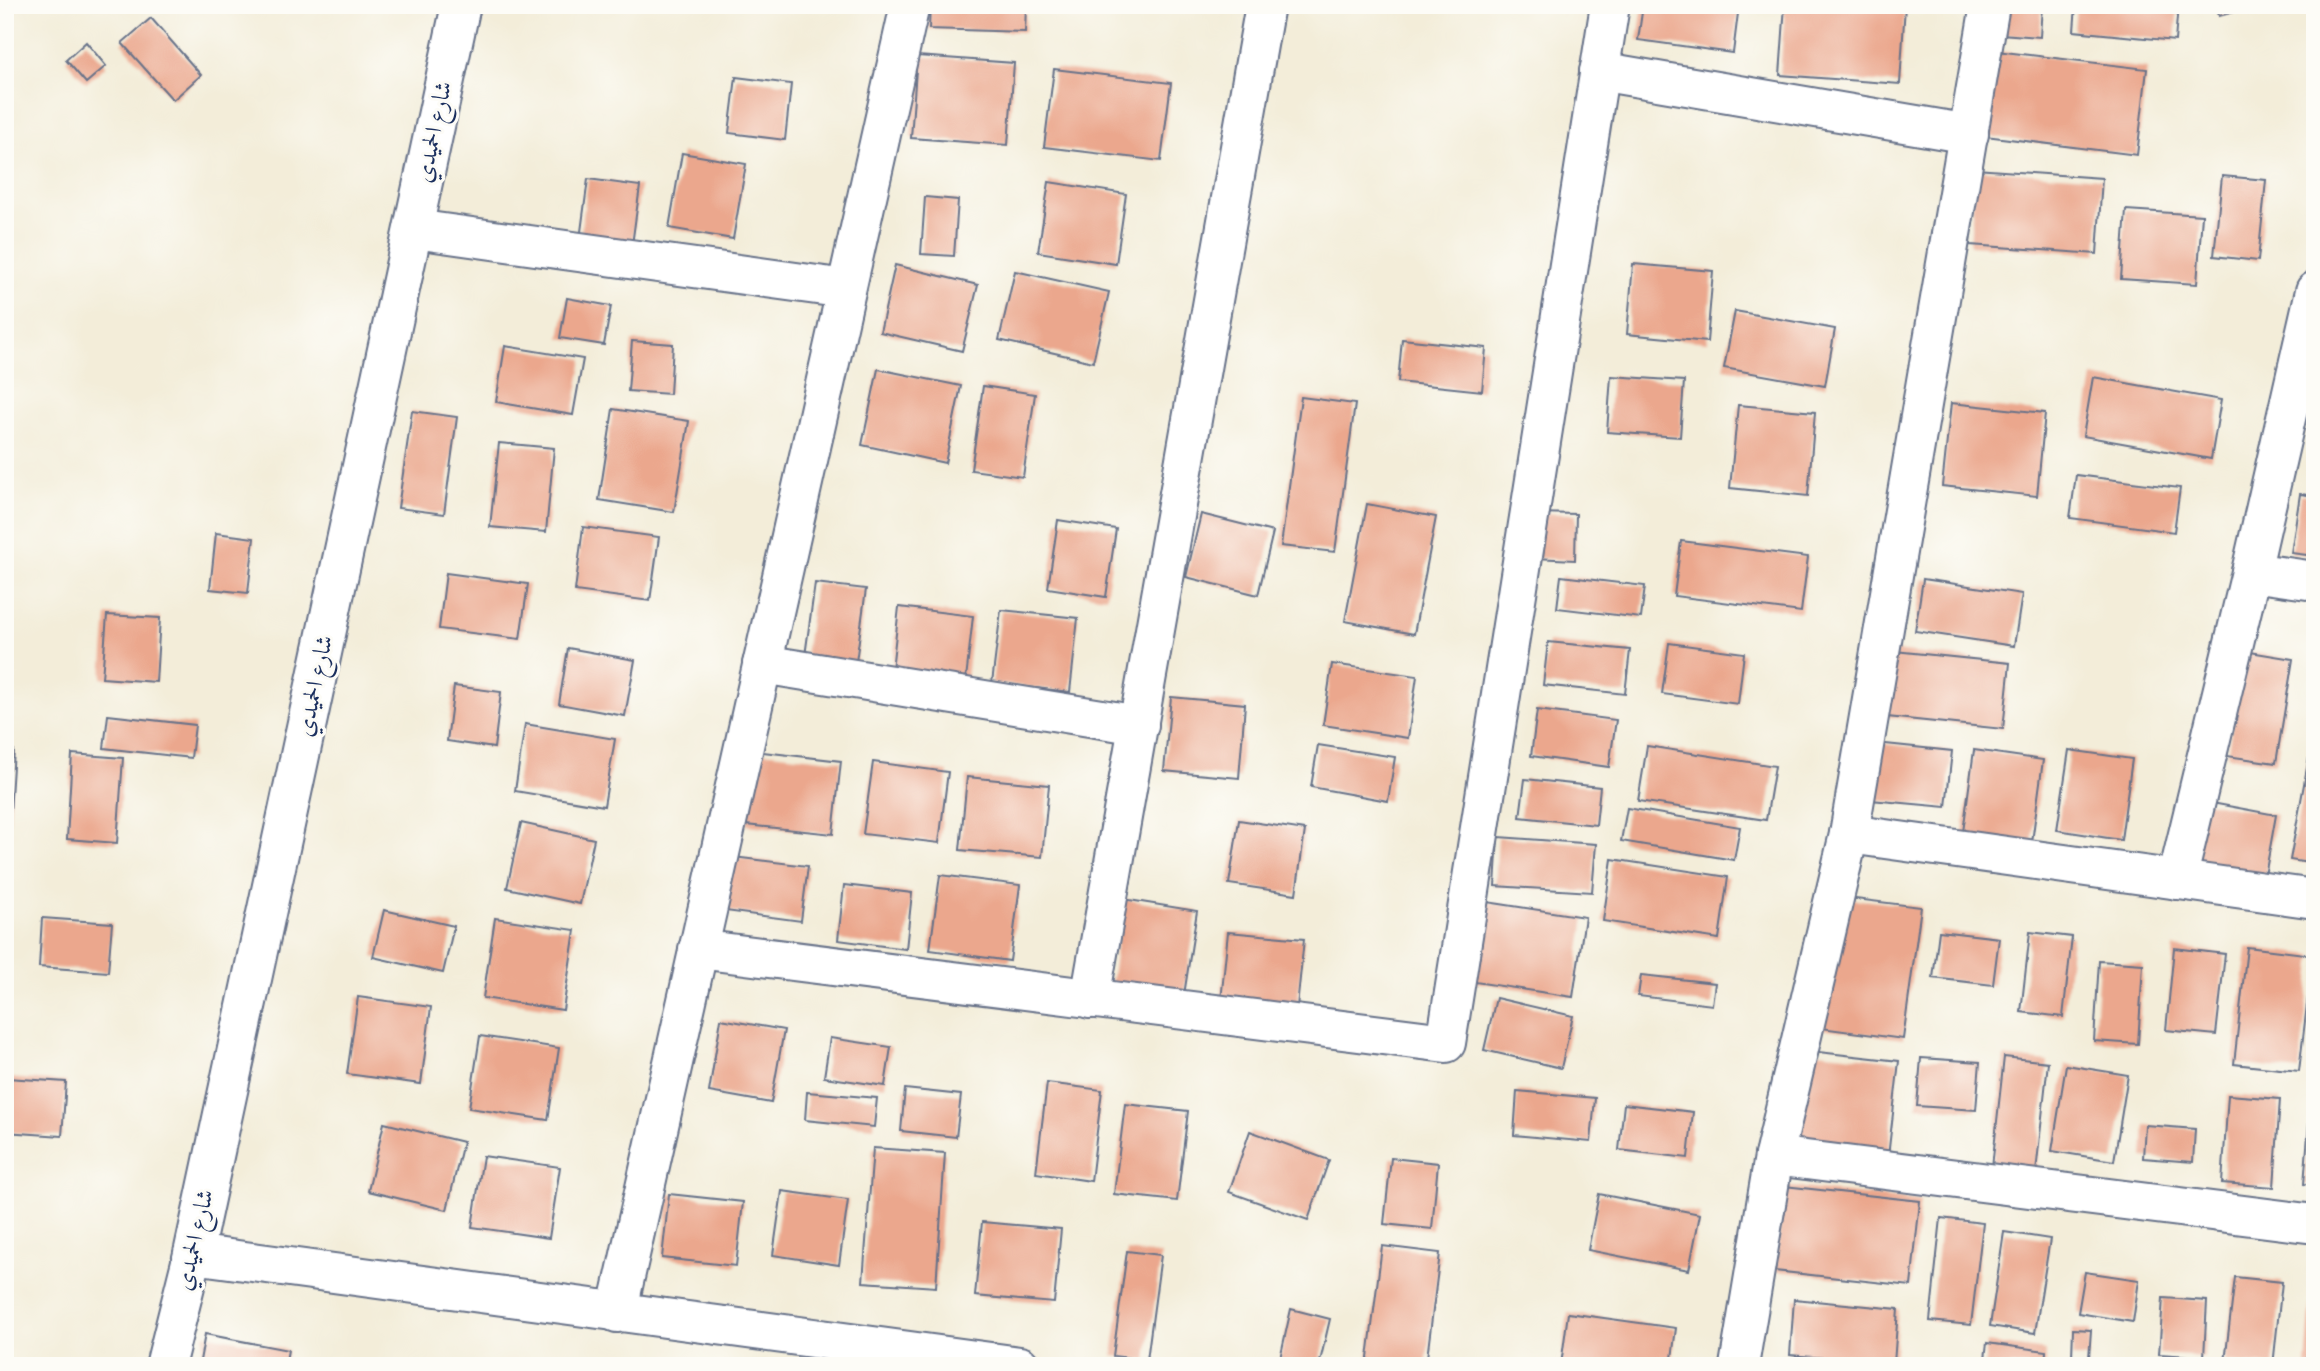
<svg xmlns="http://www.w3.org/2000/svg" width="2320" height="1371" viewBox="0 0 2320 1371" font-family="'IM FELL DW Pica',Amiri,serif">
<style>
.building{fill:#eba78d}
.lines{fill:none;stroke-linecap:round;stroke-linejoin:round}
.minor-casing{stroke:#677289;stroke-width:42}
.tertiary-casing{stroke:#677289;stroke-width:42}
.minor{stroke:#fff;stroke-width:38}
.tertiary{stroke:#fff;stroke-width:38}
.labels{text-anchor:middle;dominant-baseline:central;stroke-width:6;stroke-linejoin:round;paint-order:stroke}
.street-label{font-size:24px;fill:#1b2f5e;stroke:#fdfcf7}
</style>
<rect width="100%" height="100%" fill="#fdfcf7"/>
<filter id="ink" filterUnits="userSpaceOnUse"><feTurbulence type="fractalNoise" baseFrequency=".0143" numOctaves="2"/><feDisplacementMap in="SourceGraphic" scale="14" xChannelSelector="R" yChannelSelector="G"/><feConvolveMatrix kernelMatrix="1 2 1 2 8 2 1 2 1" color-interpolation-filters="sRGB"/></filter>
<filter id="wash" filterUnits="userSpaceOnUse"><feTurbulence type="fractalNoise" baseFrequency=".00686" numOctaves="4" result="noise"/><feDisplacementMap in="SourceGraphic" scale="28" xChannelSelector="R" yChannelSelector="G"/><feGaussianBlur stdDeviation="1.57" result="paint"/><feColorMatrix in="noise" values="0 0 0 0 0 0 0 0 0 0 0 0 0 0 0 0 0 1.4 0 .05"/><feComposite in="paint" operator="in"/></filter>
<g filter="url(#wash)">
<rect width="100%" height="100%" fill="#f3edd9"/>
<g id="blocks">
<g class="building">
<polygon points="930,5 1026,5 1025,32 929,29"/>
<polygon points="1643,5 1739,5 1733,53 1638,40"/>
<polygon points="1785,5 1905,5 1900,84 1780,75"/>
<polygon points="2003,5 2042,5 2040,37 2001,34"/>
<polygon points="2076,5 2178,5 2175,41 2074,31"/>
<polygon points="2216,5 2257,5 2257,6 2219,16"/>
<polygon points="151,18 201,75 173,100 122,43"/>
<polygon points="86,42 106,66 86,83 66,60"/>
<polygon points="1988,50 2147,69 2137,155 1977,135"/>
<polygon points="917,56 1014,63 1008,145 911,138"/>
<polygon points="1054,69 1171,83 1161,161 1044,147"/>
<polygon points="736,77 791,84 785,140 729,133"/>
<polygon points="682,153 746,164 733,239 669,228"/>
<polygon points="1975,169 2102,178 2097,254 1970,245"/>
<polygon points="2222,176 2266,180 2258,261 2214,256"/>
<polygon points="588,179 640,186 630,260 578,254"/>
<polygon points="1049,182 1126,194 1116,264 1038,252"/>
<polygon points="925,197 958,200 954,256 921,254"/>
<polygon points="2126,210 2202,215 2197,284 2121,279"/>
<polygon points="1633,264 1713,271 1707,342 1627,334"/>
<polygon points="895,265 978,285 962,351 880,332"/>
<polygon points="1015,271 1109,292 1093,362 999,340"/>
<polygon points="567,298 611,306 604,345 560,338"/>
<polygon points="1735,311 1835,329 1825,386 1724,368"/>
<polygon points="1402,339 1486,348 1482,391 1398,382"/>
<polygon points="632,341 673,344 670,394 628,391"/>
<polygon points="505,346 583,359 573,415 496,402"/>
<polygon points="878,369 961,386 945,463 862,445"/>
<polygon points="1611,376 1684,381 1680,437 1607,432"/>
<polygon points="2093,377 2221,400 2211,459 2083,436"/>
<polygon points="2312,378 2315,378 2315,441 2307,440"/>
<polygon points="983,386 1035,394 1023,477 971,470"/>
<polygon points="1301,397 1355,404 1335,552 1281,546"/>
<polygon points="1951,403 2045,413 2037,496 1942,486"/>
<polygon points="1738,405 1815,412 1808,496 1730,488"/>
<polygon points="613,409 689,421 674,512 599,500"/>
<polygon points="412,411 457,417 444,514 398,508"/>
<polygon points="499,443 554,448 546,532 490,527"/>
<polygon points="2076,475 2180,488 2174,532 2070,518"/>
<polygon points="2300,494 2315,496 2315,556 2291,553"/>
<polygon points="1367,504 1436,517 1414,634 1345,621"/>
<polygon points="1536,513 1576,514 1575,560 1535,558"/>
<polygon points="1201,514 1273,532 1258,595 1186,577"/>
<polygon points="1058,520 1116,529 1106,597 1048,588"/>
<polygon points="583,527 659,537 650,601 575,591"/>
<polygon points="216,533 254,538 248,593 210,589"/>
<polygon points="1681,541 1808,557 1801,612 1674,596"/>
<polygon points="446,573 528,584 520,639 439,629"/>
<polygon points="1561,576 1645,586 1641,618 1557,608"/>
<polygon points="1923,579 2022,594 2014,646 1915,631"/>
<polygon points="815,583 866,589 856,662 805,656"/>
<polygon points="899,607 973,616 965,688 891,679"/>
<polygon points="1001,610 1078,618 1070,692 992,683"/>
<polygon points="107,615 160,618 156,682 102,678"/>
<polygon points="1548,642 1630,650 1625,694 1543,685"/>
<polygon points="1669,643 1744,653 1738,704 1662,694"/>
<polygon points="568,648 635,660 625,716 559,704"/>
<polygon points="1875,649 2010,663 2003,729 1868,715"/>
<polygon points="2244,651 2293,659 2276,763 2227,756"/>
<polygon points="1332,664 1417,676 1408,738 1323,725"/>
<polygon points="454,686 501,692 494,748 447,741"/>
<polygon points="1171,697 1245,704 1239,778 1164,771"/>
<polygon points="1537,710 1616,720 1609,767 1531,756"/>
<polygon points="2313,713 2315,713 2315,741 2310,740"/>
<polygon points="108,715 195,725 191,758 104,748"/>
<polygon points="525,724 615,739 604,806 515,791"/>
<polygon points="1876,743 1952,751 1946,807 1871,800"/>
<polygon points="1318,745 1395,757 1388,801 1311,787"/>
<polygon points="1647,746 1775,766 1766,820 1638,801"/>
<polygon points="5,750 14,750 9,829 5,829"/>
<polygon points="1974,750 2043,760 2030,857 1961,847"/>
<polygon points="2069,750 2132,759 2121,840 2057,830"/>
<polygon points="754,751 841,761 833,834 746,825"/>
<polygon points="72,754 123,758 117,843 67,839"/>
<polygon points="2309,757 2315,757 2315,864 2290,860"/>
<polygon points="873,762 948,772 939,843 863,834"/>
<polygon points="967,777 1049,785 1042,857 960,850"/>
<polygon points="1525,779 1600,787 1596,825 1520,817"/>
<polygon points="2196,800 2276,815 2259,909 2179,894"/>
<polygon points="1627,808 1740,827 1734,860 1621,841"/>
<polygon points="1239,820 1305,830 1296,894 1229,884"/>
<polygon points="521,823 594,839 580,904 507,888"/>
<polygon points="1498,837 1596,844 1592,892 1495,886"/>
<polygon points="725,856 808,866 801,921 718,910"/>
<polygon points="1612,859 1728,877 1719,939 1603,921"/>
<polygon points="940,875 1020,885 1010,961 930,950"/>
<polygon points="844,885 912,893 906,949 838,940"/>
<polygon points="1823,895 1921,907 1903,1039 1806,1026"/>
<polygon points="1123,899 1197,911 1184,995 1111,983"/>
<polygon points="1487,902 1585,917 1573,997 1475,982"/>
<polygon points="384,910 454,926 443,973 373,957"/>
<polygon points="42,918 112,923 108,972 39,967"/>
<polygon points="495,918 575,930 563,1010 483,998"/>
<polygon points="1939,931 1999,938 1993,985 1933,978"/>
<polygon points="1228,932 1304,939 1297,1007 1221,1001"/>
<polygon points="2030,932 2072,937 2063,1017 2021,1012"/>
<polygon points="2247,947 2313,955 2299,1071 2234,1064"/>
<polygon points="2174,948 2225,954 2216,1035 2166,1030"/>
<polygon points="2099,961 2143,964 2138,1044 2094,1041"/>
<polygon points="1641,975 1715,983 1712,1005 1638,996"/>
<polygon points="358,997 431,1007 421,1084 347,1074"/>
<polygon points="1496,998 1573,1016 1561,1068 1484,1050"/>
<polygon points="721,1019 784,1030 771,1103 709,1092"/>
<polygon points="480,1036 559,1048 548,1120 469,1108"/>
<polygon points="830,1038 891,1047 885,1086 824,1077"/>
<polygon points="1809,1051 1899,1061 1888,1157 1798,1147"/>
<polygon points="2004,1057 2048,1062 2036,1172 1992,1167"/>
<polygon points="1921,1058 1980,1062 1976,1110 1917,1106"/>
<polygon points="2066,1065 2128,1075 2114,1161 2052,1151"/>
<polygon points="7,1078 66,1082 62,1136 5,1132"/>
<polygon points="1047,1083 1102,1090 1091,1181 1036,1173"/>
<polygon points="905,1089 961,1095 956,1137 901,1131"/>
<polygon points="1517,1091 1595,1098 1591,1142 1514,1135"/>
<polygon points="807,1092 877,1098 874,1127 805,1120"/>
<polygon points="2228,1095 2280,1099 2274,1187 2222,1183"/>
<polygon points="1125,1104 1188,1111 1177,1201 1114,1194"/>
<polygon points="1624,1104 1693,1112 1688,1158 1619,1150"/>
<polygon points="2310,1110 2315,1110 2315,1185 2304,1184"/>
<polygon points="384,1123 463,1142 447,1210 368,1191"/>
<polygon points="2145,1125 2195,1129 2193,1162 2143,1158"/>
<polygon points="1250,1131 1329,1160 1308,1220 1229,1192"/>
<polygon points="873,1148 945,1153 936,1287 863,1282"/>
<polygon points="483,1156 560,1167 549,1238 472,1227"/>
<polygon points="1391,1158 1438,1163 1432,1229 1384,1224"/>
<polygon points="1784,1186 1920,1201 1911,1286 1775,1271"/>
<polygon points="782,1191 848,1200 839,1265 773,1255"/>
<polygon points="669,1194 743,1202 736,1266 662,1258"/>
<polygon points="1599,1194 1700,1214 1689,1270 1588,1250"/>
<polygon points="1941,1218 1983,1223 1971,1325 1930,1321"/>
<polygon points="982,1222 1061,1229 1054,1303 975,1296"/>
<polygon points="2004,1232 2050,1239 2035,1333 1990,1326"/>
<polygon points="1382,1246 1440,1253 1426,1366 1367,1366"/>
<polygon points="1127,1251 1161,1255 1147,1360 1113,1356"/>
<polygon points="2085,1272 2139,1280 2133,1322 2078,1313"/>
<polygon points="2235,1277 2282,1282 2273,1366 2225,1362"/>
<polygon points="2163,1298 2207,1301 2204,1357 2159,1354"/>
<polygon points="1794,1299 1898,1309 1894,1364 1790,1355"/>
<polygon points="2311,1301 2315,1301 2315,1366 2306,1366"/>
<polygon points="1291,1309 1330,1319 1319,1366 1279,1363"/>
<polygon points="1568,1313 1676,1328 1671,1366 1561,1365"/>
<polygon points="2073,1329 2091,1330 2089,1358 2072,1357"/>
<polygon points="205,1334 288,1350 285,1366 199,1366"/>
<polygon points="1987,1343 2046,1351 2045,1366 1984,1366"/>
</g>
</g>
</g>
<g filter="url(#ink)">
<use href="#blocks" fill-opacity="0" stroke="#677289" stroke-width="2"/>
<g class="lines">
<g class="minor-casing">
<g id="minor">
<polyline points="1599,71 1969,134"/>
<polyline points="414,229 846,289"/>
<polyline points="2251,572 2315,581"/>
<polyline points="762,664 1139,725"/>
<polyline points="1849,834 2315,899"/>
<polyline points="2177,880 2251,572 2315,291"/>
<polyline points="698,949 1446,1043 1610,5"/>
<polyline points="1090,999 1265,5"/>
<polyline points="1774,1156 2315,1224"/>
<polyline points="193,1254 1020,1366"/>
<polyline points="617,1313 910,5"/>
<polyline points="1739,1366 1774,1156 1849,834 1990,5"/>
</g>
</g>
<g class="tertiary-casing">
<polyline id="tertiary" points="165,1366 193,1254 461,5"/>
</g>
<use href="#minor" class="minor"/>
<use href="#tertiary" class="tertiary"/>
</g>
</g>
<g class="labels">
<g class="street-label">
<text transform="translate(434 132) rotate(-78)">شارع الحميدي</text>
<text transform="translate(315 686) rotate(-78)">شارع الحميدي</text>
<text transform="translate(195 1240) rotate(-77)">شارع الحميدي</text>
</g>
</g>
<rect width="2320" height="1371" fill="none" stroke="#fdfcf7" stroke-width="28"/>
</svg>
